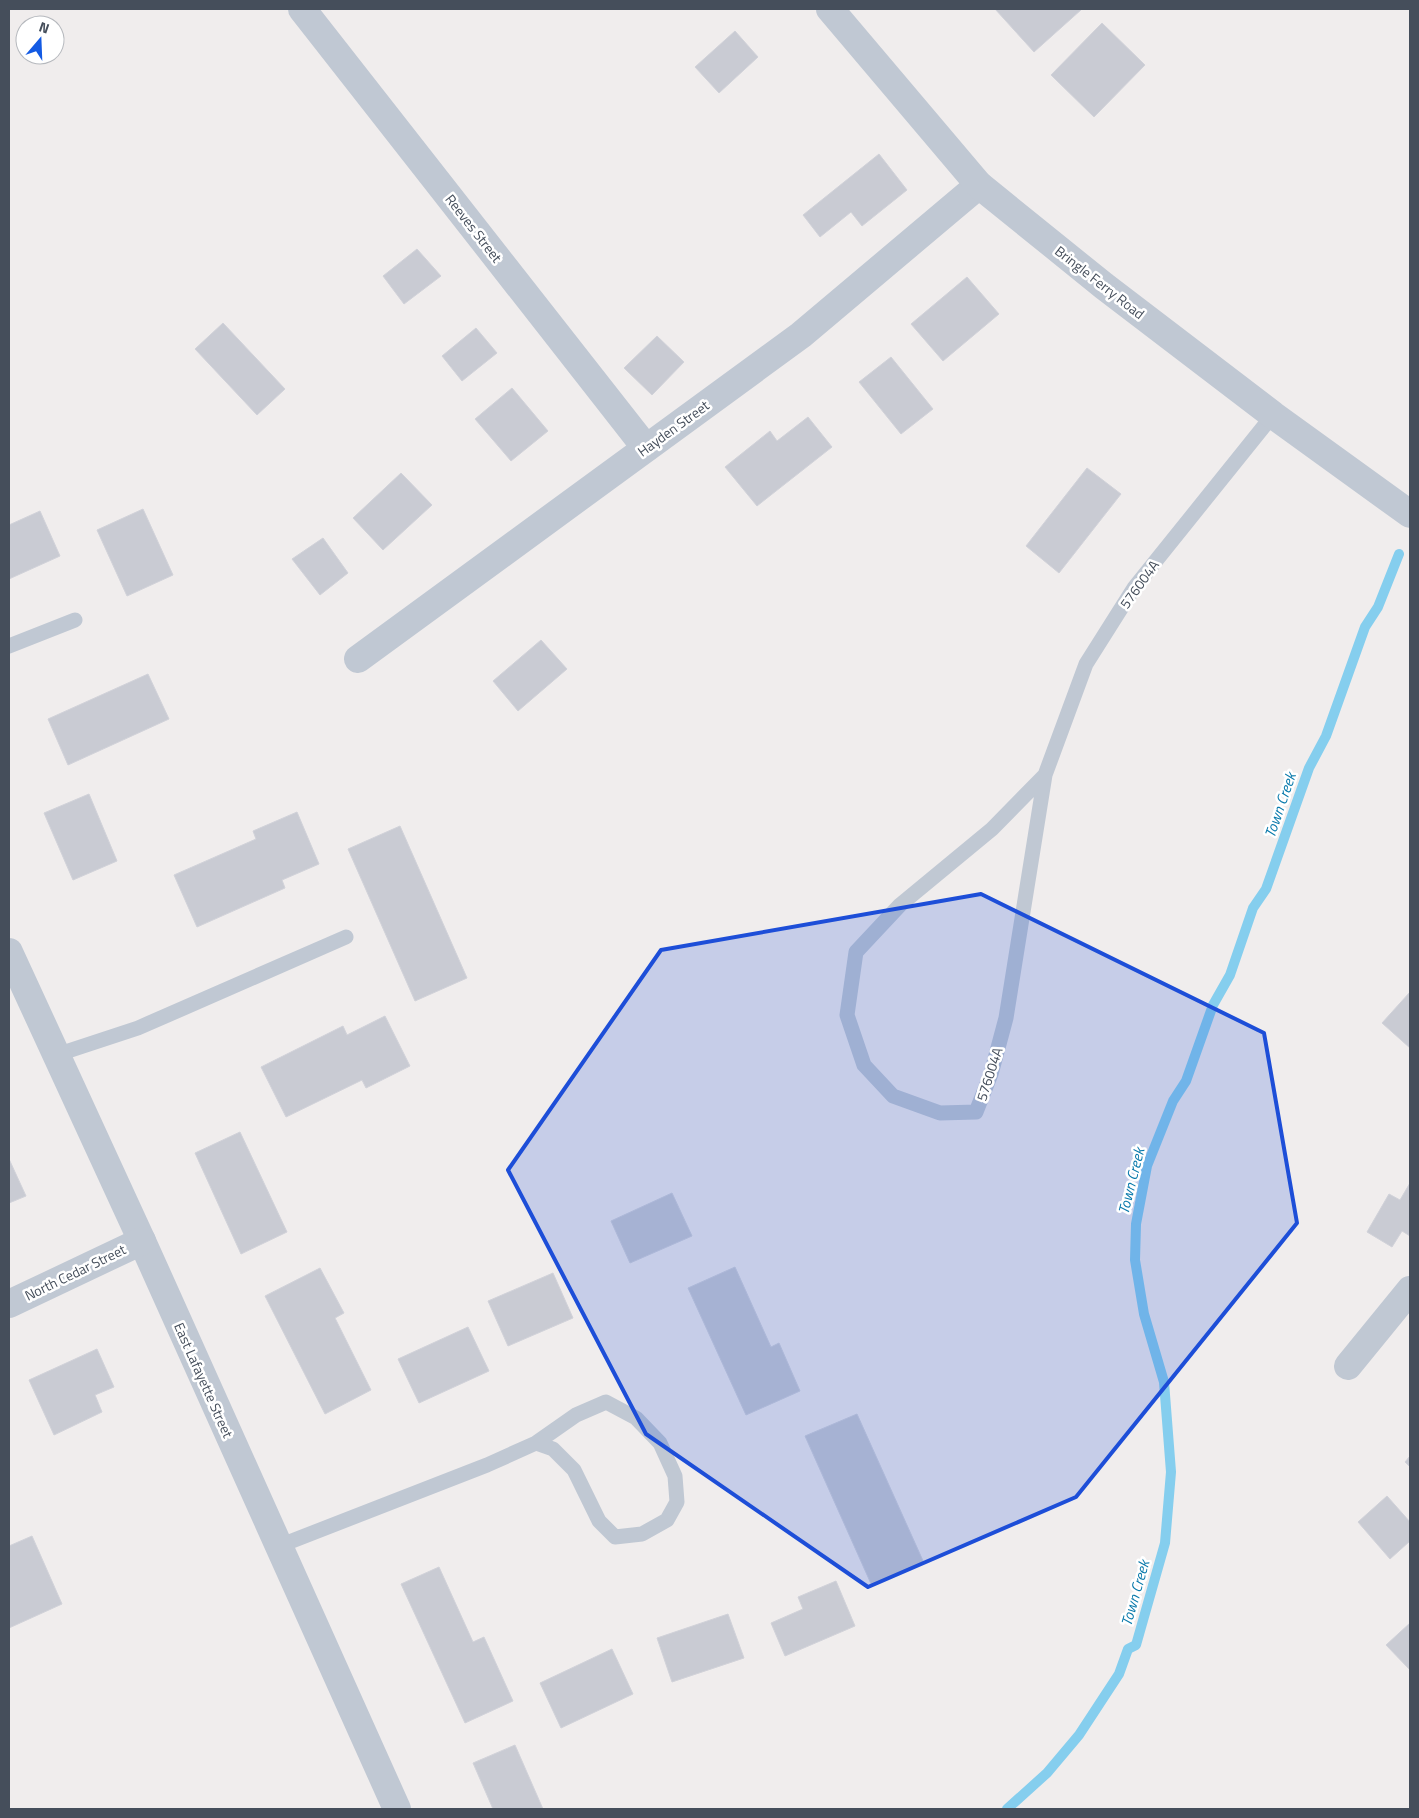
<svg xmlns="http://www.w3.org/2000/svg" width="1419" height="1818" viewBox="0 0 1419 1818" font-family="'Titillium Web',sans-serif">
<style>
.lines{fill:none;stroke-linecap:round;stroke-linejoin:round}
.stream{stroke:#85ceee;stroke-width:10}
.building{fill:#c9cbd3;stroke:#d1d2d9}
.service{stroke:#c0c8d3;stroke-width:15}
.minor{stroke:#c0c8d3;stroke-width:28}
.tertiary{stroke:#c0c8d3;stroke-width:28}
.marked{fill:#1d4ed8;fill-opacity:0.2;stroke:#1d4ed8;stroke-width:4;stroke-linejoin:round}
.labels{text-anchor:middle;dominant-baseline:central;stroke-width:5;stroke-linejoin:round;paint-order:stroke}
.street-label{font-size:14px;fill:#454e5b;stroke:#fff}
.water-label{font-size:15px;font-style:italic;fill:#0879ab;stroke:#fff}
</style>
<rect width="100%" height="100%" fill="#f0eded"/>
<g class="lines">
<polyline class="stream" points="1007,1809 1047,1773 1079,1735 1119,1674 1128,1649 1136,1645 1165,1543 1171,1472 1164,1382 1144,1314 1135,1260 1136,1224 1147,1166 1173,1101 1186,1081 1213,1005 1230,975 1253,908 1266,889 1309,768 1326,736 1365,627 1378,607 1399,554"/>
</g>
<g class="building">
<polygon points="995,9 1082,9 1034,52"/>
<polygon points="1102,23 1145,65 1094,117 1051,75"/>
<polygon points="735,31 758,57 719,93 695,67"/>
<polygon points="879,154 907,190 862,226 851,212 820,237 803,215"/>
<polygon points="417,249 441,276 404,304 383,276"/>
<polygon points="967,277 999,314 943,361 911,324"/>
<polygon points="223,323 285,389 257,415 195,349"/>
<polygon points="476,328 497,353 462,381 442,356"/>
<polygon points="657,336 684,362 652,395 624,368"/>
<polygon points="891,357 933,409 901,434 859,382"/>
<polygon points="512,388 548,431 511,461 475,419"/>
<polygon points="808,417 832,447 757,506 725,467 770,431 777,441"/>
<polygon points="1087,468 1121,494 1059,573 1026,546"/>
<polygon points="401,473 432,505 383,550 353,518"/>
<polygon points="143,509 173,575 127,596 97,530"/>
<polygon points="40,511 60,556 9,579 9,525"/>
<polygon points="323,538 348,573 320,595 292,559"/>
<polygon points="541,640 567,669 518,711 493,681"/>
<polygon points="148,674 169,719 68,765 48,719"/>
<polygon points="89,794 117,861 73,880 44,813"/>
<polygon points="297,812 319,864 282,880 285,888 197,927 174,875 256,839 253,831"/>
<polygon points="400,826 467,978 415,1001 348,849"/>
<polygon points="1410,992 1410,1048 1382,1023"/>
<polygon points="385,1016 410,1066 366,1088 362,1080 286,1117 261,1067 343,1026 347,1035"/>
<polygon points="240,1132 287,1232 241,1254 195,1153"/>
<polygon points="9,1159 26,1196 9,1203"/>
<polygon points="1410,1183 1410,1236 1402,1231 1392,1247 1367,1232 1389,1194 1400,1200"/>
<polygon points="672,1193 692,1236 630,1263 611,1221"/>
<polygon points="735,1267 771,1347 779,1343 800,1391 746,1415 688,1288"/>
<polygon points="320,1268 344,1313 335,1318 371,1390 325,1414 265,1296"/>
<polygon points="553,1273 573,1318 508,1346 488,1301"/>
<polygon points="468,1327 489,1371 419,1403 398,1359"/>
<polygon points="97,1349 114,1387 95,1395 102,1412 54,1435 29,1380"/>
<polygon points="857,1414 924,1563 872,1586 805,1436"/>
<polygon points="1410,1456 1410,1467 1405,1462"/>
<polygon points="1387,1496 1410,1522 1410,1541 1390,1559 1358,1522"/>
<polygon points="32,1536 62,1604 9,1628 9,1546"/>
<polygon points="439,1567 473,1642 484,1637 513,1701 465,1723 401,1584"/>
<polygon points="836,1581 855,1626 785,1656 771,1623 803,1609 798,1597"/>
<polygon points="728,1614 744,1658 672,1682 657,1638"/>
<polygon points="1410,1623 1410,1670 1386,1645"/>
<polygon points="612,1649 633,1694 561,1728 540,1683"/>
<polygon points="515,1745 543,1809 493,1809 473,1763"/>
</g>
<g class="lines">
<g class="service">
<polyline points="9,646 75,620"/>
<polyline points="1045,775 992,829 900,905 856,952 847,1015 864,1065 893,1096 940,1113 976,1112 991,1074 1006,1018 1045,775 1086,664 1134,588 1273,415"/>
<polyline points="56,1055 138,1028 346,937"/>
<polyline points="279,1546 487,1465 536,1443 553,1449 574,1470 599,1521 615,1537 642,1534 667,1520 677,1502 675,1476 660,1443 636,1418 606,1402 576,1415 536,1443"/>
</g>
<g class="minor">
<polyline points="302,9 646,448"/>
<polyline points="358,659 801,335 979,185"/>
<polyline points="9,952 142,1241 397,1809"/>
<polyline points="9,1304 142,1241"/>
<polyline points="1348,1366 1410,1290"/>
</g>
<polyline class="tertiary" points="830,9 979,185 1104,286 1273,415 1410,514"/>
</g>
<path class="marked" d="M981,894L1264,1033L1297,1223L1076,1497L868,1587L646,1434L508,1170L661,950Z"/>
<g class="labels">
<g class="street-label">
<text transform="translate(474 228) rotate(52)">Reeves Street</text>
<text transform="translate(1100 282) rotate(38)">Bringle Ferry Road</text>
<text transform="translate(673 428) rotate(-36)">Hayden Street</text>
<text transform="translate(1139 584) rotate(-54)">576004A</text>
<text transform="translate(989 1074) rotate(-72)">576004A</text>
<text transform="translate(75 1272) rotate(-26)">North Cedar Street</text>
<text transform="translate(204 1380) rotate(66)">East Lafayette Street</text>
</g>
<g class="water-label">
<text transform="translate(1280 805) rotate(-71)">Town Creek</text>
<text transform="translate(1131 1181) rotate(-76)">Town Creek</text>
<text transform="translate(1135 1593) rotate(-74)">Town Creek</text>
</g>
</g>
<rect width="1419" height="1818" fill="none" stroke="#454e5b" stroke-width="20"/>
<g transform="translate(40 40) rotate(19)"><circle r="24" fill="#ffffff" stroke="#b5b8bd"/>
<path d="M0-4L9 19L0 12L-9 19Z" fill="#135ae3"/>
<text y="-8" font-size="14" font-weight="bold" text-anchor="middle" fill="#454e5b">N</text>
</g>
</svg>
